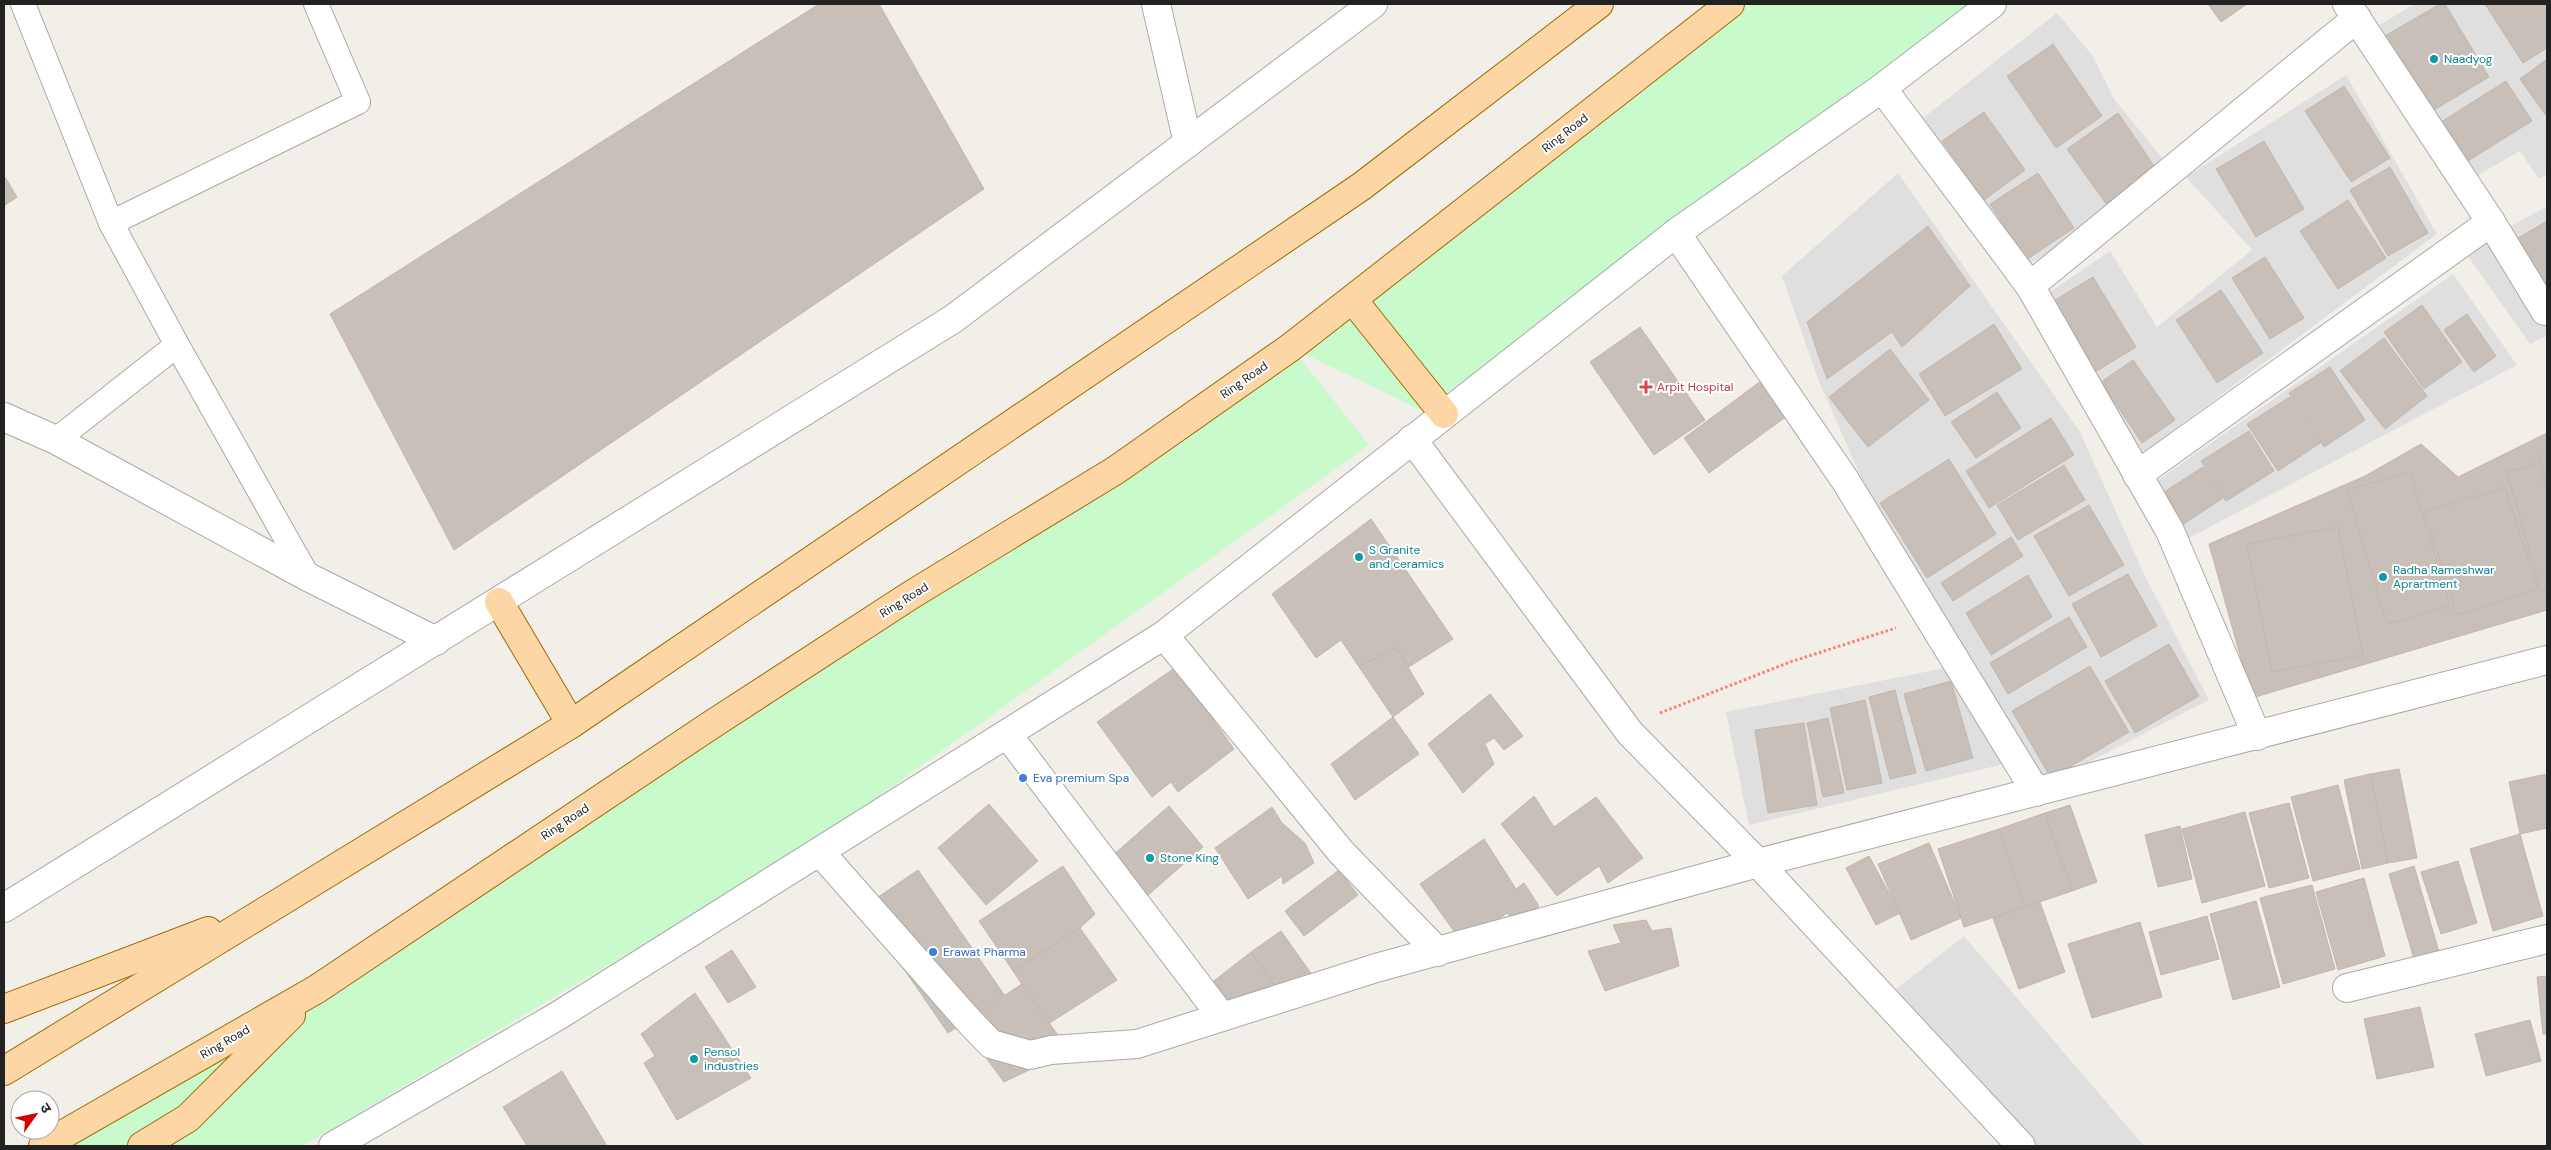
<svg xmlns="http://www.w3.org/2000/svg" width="2551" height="1150" viewBox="0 0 2551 1150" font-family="'DM Sans','Noto Sans Devanagari',sans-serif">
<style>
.residential{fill:#e0dfdf}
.park{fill:#c8facc}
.building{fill:#c7bfb8;stroke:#c4b6ab}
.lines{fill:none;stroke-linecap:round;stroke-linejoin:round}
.service-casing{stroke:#a9a9a9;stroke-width:26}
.minor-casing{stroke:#a9a9a9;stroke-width:30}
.tertiary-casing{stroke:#a9a9a9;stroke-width:30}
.primary-casing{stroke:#a06b00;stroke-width:30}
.path{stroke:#fa8072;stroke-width:3;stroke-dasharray:2.5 2.5;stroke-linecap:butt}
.service{stroke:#fff;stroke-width:24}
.minor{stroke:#fff;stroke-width:28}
.tertiary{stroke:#fff;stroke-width:28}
.primary{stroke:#fcd6a4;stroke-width:28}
.culture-dot{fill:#0f9aa8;stroke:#fff;stroke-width:2}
.health-dot{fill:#e0444e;stroke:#fff;stroke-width:2}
.shop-dot{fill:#3f7fe0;stroke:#fff;stroke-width:2}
.labels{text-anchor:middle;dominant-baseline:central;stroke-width:4;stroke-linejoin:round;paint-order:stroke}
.culture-label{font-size:12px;fill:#0d838f;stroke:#fff;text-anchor:start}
.street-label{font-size:12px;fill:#222;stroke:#fff}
.health-label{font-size:12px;fill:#be3a42;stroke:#fff;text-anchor:start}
.shop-label{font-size:12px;fill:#366cbe;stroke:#fff;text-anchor:start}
</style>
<rect width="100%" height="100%" fill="#f2efe9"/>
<g class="residential">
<polygon points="2414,4 2547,4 2547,174 2539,179 2520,151 2454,189 2370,31"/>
<polygon points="2057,13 2092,55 2114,99 2178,177 2014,273 1909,129"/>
<polygon points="2346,75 2437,234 2127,465 2031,305 2110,251 2157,327 2252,250 2186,177"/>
<polygon points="1898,173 2080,432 2144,574 2209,700 2046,784 1866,489 1818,379 1782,276"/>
<polygon points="2547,206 2547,336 2530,344 2465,252"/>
<polygon points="2453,274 2517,365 2185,540 2148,487"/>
<polygon points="1955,666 2004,764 1749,825 1726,712"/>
<polygon points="1964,936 2144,1146 2033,1146 1890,994"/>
</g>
<polygon class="park" points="1750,4 1969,4 1423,411 1292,348 1369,445 812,844 303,1146 35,1146 708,727 1291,347"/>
<g class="building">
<polygon points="819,4 879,4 984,189 454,550 330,314"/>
<polygon points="2208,4 2247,4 2221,22"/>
<polygon points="2440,4 2445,4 2489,77 2424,116 2378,40"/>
<polygon points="2485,4 2547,4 2547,48 2523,63"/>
<polygon points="2053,44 2102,116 2056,148 2007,76"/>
<polygon points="2547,59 2547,117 2520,79"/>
<polygon points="2506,81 2532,121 2463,164 2438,124"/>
<polygon points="2344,86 2390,158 2351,182 2305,111"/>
<polygon points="1984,112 2025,170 1984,200 1942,141"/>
<polygon points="2118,113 2157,170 2107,205 2067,149"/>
<polygon points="2264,141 2304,209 2256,237 2216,169"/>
<polygon points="2390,167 2428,233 2388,256 2350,190"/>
<polygon points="2038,173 2074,228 2026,260 1990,204"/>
<polygon points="5,177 17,197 4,206 4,178"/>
<polygon points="2348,200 2386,258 2338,289 2300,231"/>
<polygon points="2547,221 2547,301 2513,241"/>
<polygon points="1928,226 1970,286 1902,347 1892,332 1827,379 1807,322"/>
<polygon points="2265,257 2304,318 2270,339 2232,278"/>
<polygon points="2093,277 2136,347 2095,372 2052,302"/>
<polygon points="2221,290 2263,353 2217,383 2176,320"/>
<polygon points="2422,305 2462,362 2424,389 2384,332"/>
<polygon points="2467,314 2496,356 2474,372 2444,330"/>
<polygon points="1994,324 2022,369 1945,416 1919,374"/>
<polygon points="1640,327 1705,420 1654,455 1590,362"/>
<polygon points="2384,338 2427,396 2385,429 2340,371"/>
<polygon points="1890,349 1929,400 1868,447 1829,397"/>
<polygon points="2133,360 2175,420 2142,443 2101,382"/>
<polygon points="2330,367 2365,420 2324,447 2289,393"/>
<polygon points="1761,381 1787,416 1709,473 1684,438"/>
<polygon points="1997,392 2021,428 1976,458 1951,422"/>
<polygon points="2290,397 2320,443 2278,471 2247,424"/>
<polygon points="2051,418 2074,455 1989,508 1966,471"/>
<polygon points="2249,431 2274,471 2226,501 2201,461"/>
<polygon points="2547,433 2547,610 2252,698 2209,544 2365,476 2421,444 2458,477"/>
<polygon points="2547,452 2547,483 2539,454"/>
<polygon points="1949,459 1996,534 1927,578 1880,503"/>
<polygon points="2538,463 2547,494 2547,589 2541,591 2507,472"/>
<polygon points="2064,465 2085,500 2018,540 1997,505"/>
<polygon points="2203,467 2223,498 2182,525 2161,494"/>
<polygon points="2410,472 2450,606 2387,624 2347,490"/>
<polygon points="2505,487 2538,589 2457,615 2425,512"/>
<polygon points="2089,505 2124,565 2069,596 2034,536"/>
<polygon points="1371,519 1453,639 1407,668 1396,647 1359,667 1341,640 1316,658 1272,594"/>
<polygon points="2338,527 2363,655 2272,672 2247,544"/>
<polygon points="2011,537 2023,556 1953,601 1941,583"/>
<polygon points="2128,574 2157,626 2101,657 2072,604"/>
<polygon points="2028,575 2052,617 1991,655 1966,613"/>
<polygon points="2069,617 2087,647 2008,694 1990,663"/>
<polygon points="2169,644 2199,696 2135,733 2105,681"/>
<polygon points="1396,647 1424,694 1393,717 1359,667"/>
<polygon points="2090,666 2129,732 2051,778 2012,711"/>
<polygon points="1176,667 1234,749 1178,792 1171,782 1152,797 1097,722"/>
<polygon points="1951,681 1973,758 1926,771 1904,694"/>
<polygon points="1895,690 1916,773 1890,779 1869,697"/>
<polygon points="1490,694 1523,736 1504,750 1494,738 1485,744 1494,764 1463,793 1428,744"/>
<polygon points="1865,700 1882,783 1847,790 1830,708"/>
<polygon points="1393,717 1419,754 1355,800 1331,764"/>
<polygon points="1828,718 1844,793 1823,797 1807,723"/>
<polygon points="1804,723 1817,805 1768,813 1755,730"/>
<polygon points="2399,769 2417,858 2388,863 2370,774"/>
<polygon points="2370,774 2388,863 2362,869 2344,780"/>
<polygon points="2547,774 2547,828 2520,834 2509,782"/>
<polygon points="2338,785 2360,869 2313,881 2291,797"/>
<polygon points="1534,796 1554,827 1596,797 1643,858 1608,883 1599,866 1557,896 1501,824"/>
<polygon points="2289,803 2309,878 2269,888 2249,813"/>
<polygon points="989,804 1038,861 986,905 938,848"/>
<polygon points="2070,805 2097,882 2072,891 2045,813"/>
<polygon points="1169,806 1203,847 1131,910 1096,870"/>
<polygon points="1272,807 1282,823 1305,843 1314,863 1283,884 1282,876 1248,899 1215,848"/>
<polygon points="2245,812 2265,886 2202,903 2182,829"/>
<polygon points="2045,813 2072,891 2025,907 1999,829"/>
<polygon points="2180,826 2192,879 2158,887 2145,835"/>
<polygon points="1999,829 2025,907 1964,927 1938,849"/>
<polygon points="2520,834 2543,916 2493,931 2470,849"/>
<polygon points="1484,839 1516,889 1524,883 1539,906 1517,922 1507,913 1464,945 1420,884"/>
<polygon points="1929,843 1961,918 1911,940 1878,864"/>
<polygon points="1869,856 1900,913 1876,925 1846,868"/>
<polygon points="2458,861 2477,923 2441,934 2421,872"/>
<polygon points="1063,866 1095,914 1080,928 1013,971 979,921"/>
<polygon points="2414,866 2439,952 2414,959 2389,874"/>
<polygon points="918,870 1005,996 948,1033 862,908"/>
<polygon points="1339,870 1358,895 1304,936 1285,911"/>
<polygon points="2364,878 2385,956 2338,970 2316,892"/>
<polygon points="2312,885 2335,969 2283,984 2260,898"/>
<polygon points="2256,901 2280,987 2233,1000 2210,914"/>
<polygon points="2040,902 2065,972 2019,989 1993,918"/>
<polygon points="2207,916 2219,959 2161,975 2149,932"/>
<polygon points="1646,920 1652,931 1671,928 1679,966 1605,991 1588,951 1621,943 1613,925"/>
<polygon points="2140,922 2162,997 2092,1018 2068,944"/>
<polygon points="1080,928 1117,980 1048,1024 1013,971"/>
<polygon points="1281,931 1313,976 1282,997 1251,952"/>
<polygon points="732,950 756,987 728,1003 705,967"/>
<polygon points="1251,952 1282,997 1237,1025 1210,984"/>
<polygon points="2547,976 2547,1034 2543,1034 2537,977"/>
<polygon points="1022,984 1069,1051 1004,1082 961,1024"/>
<polygon points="695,993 751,1078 677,1120 644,1063 655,1056 641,1034"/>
<polygon points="2420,1007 2434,1067 2377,1079 2364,1019"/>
<polygon points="2530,1020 2541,1061 2486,1076 2475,1034"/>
<polygon points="562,1071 607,1146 527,1146 503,1107"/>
</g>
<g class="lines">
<g class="service-casing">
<g id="service">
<polyline points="23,4 111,223 177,345 56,440"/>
<polyline points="111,223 358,102 316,4"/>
<polyline points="177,345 308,577"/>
</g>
</g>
<g class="minor-casing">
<g id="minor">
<polyline points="1156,4 1188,143"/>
<polyline points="2347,4 2491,222"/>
<polyline points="1882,88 2030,286 2170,531 2257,736"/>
<polyline points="1676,233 1845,480 2036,792"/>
<polyline points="2030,286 2357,18"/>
<polyline points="4,417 56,440 308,577 436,641"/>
<polyline points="2137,475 2491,222 2545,311"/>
<polyline points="1164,635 1341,852 1438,952"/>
<polyline points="1007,734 1222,1017"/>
<polyline points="820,852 969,1021 991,1044 1030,1055 1051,1050 1137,1044 1376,968 1758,863 2547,660"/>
<polyline points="2347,988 2547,939"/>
</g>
</g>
<g class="tertiary-casing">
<g id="tertiary">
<polyline points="1412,439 1630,733 1758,863 2021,1146"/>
<polyline points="4,908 953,319 1373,4"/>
<polyline points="333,1146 556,1017 1164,635 1676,233 1882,88 1992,4"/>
</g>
</g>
<g class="primary-casing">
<g id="primary">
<polyline points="1353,300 1444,414"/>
<polyline points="499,602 571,724"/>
<polyline points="4,1009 208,931"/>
<polyline points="4,1071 571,724 1362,186 1599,4"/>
<polyline points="43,1146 317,989 708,727 911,595 1116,470 1291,347 1730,4"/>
<polyline points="142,1146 188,1118 291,1015"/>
</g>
</g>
<polyline class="path" points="1660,713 1790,662 1896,628"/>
<use href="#service" class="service"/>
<use href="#minor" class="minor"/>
<use href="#tertiary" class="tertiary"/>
<use href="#primary" class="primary"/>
</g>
<g class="culture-dot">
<circle cx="2434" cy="59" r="5"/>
<circle cx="1359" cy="557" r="5"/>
<circle cx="2383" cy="577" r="5"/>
<circle cx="1150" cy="858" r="5"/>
<circle cx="694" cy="1059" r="5"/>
</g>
<path class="health-dot" d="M1643.5 379.5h5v5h5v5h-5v5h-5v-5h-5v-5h5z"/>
<g class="shop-dot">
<circle cx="1023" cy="778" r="5"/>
<circle cx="933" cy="952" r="5"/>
</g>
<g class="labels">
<g class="culture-label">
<text x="2444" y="59">Naadyog</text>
<text x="1369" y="550">S Granite<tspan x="1369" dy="14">and ceramics</tspan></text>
<text x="2393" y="570">Radha Rameshwar<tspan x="2393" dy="14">Aprartment</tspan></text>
<text x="1160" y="858">Stone King</text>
<text x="704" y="1052">Pensol<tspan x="704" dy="14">industries</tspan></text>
</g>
<g class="street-label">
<text transform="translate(1565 133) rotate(-38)">Ring Road</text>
<text transform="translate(1244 380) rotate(-35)">Ring Road</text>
<text transform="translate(904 600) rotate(-32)">Ring Road</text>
<text transform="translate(565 822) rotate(-34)">Ring Road</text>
<text transform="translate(225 1042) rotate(-30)">Ring Road</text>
</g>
<g class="health-label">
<text x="1657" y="387">Arpit Hospital</text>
</g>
<g class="shop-label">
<text x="1033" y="778">Eva premium Spa</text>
<text x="943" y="952">Erawat Pharma</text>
</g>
</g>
<rect width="2551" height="1150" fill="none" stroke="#222222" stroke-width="10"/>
<g transform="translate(35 1115) rotate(57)"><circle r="24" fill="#ffffff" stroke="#a7a7a7"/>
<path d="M0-4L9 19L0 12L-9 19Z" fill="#d40000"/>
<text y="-8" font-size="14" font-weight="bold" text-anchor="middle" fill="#222222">उ</text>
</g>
</svg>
